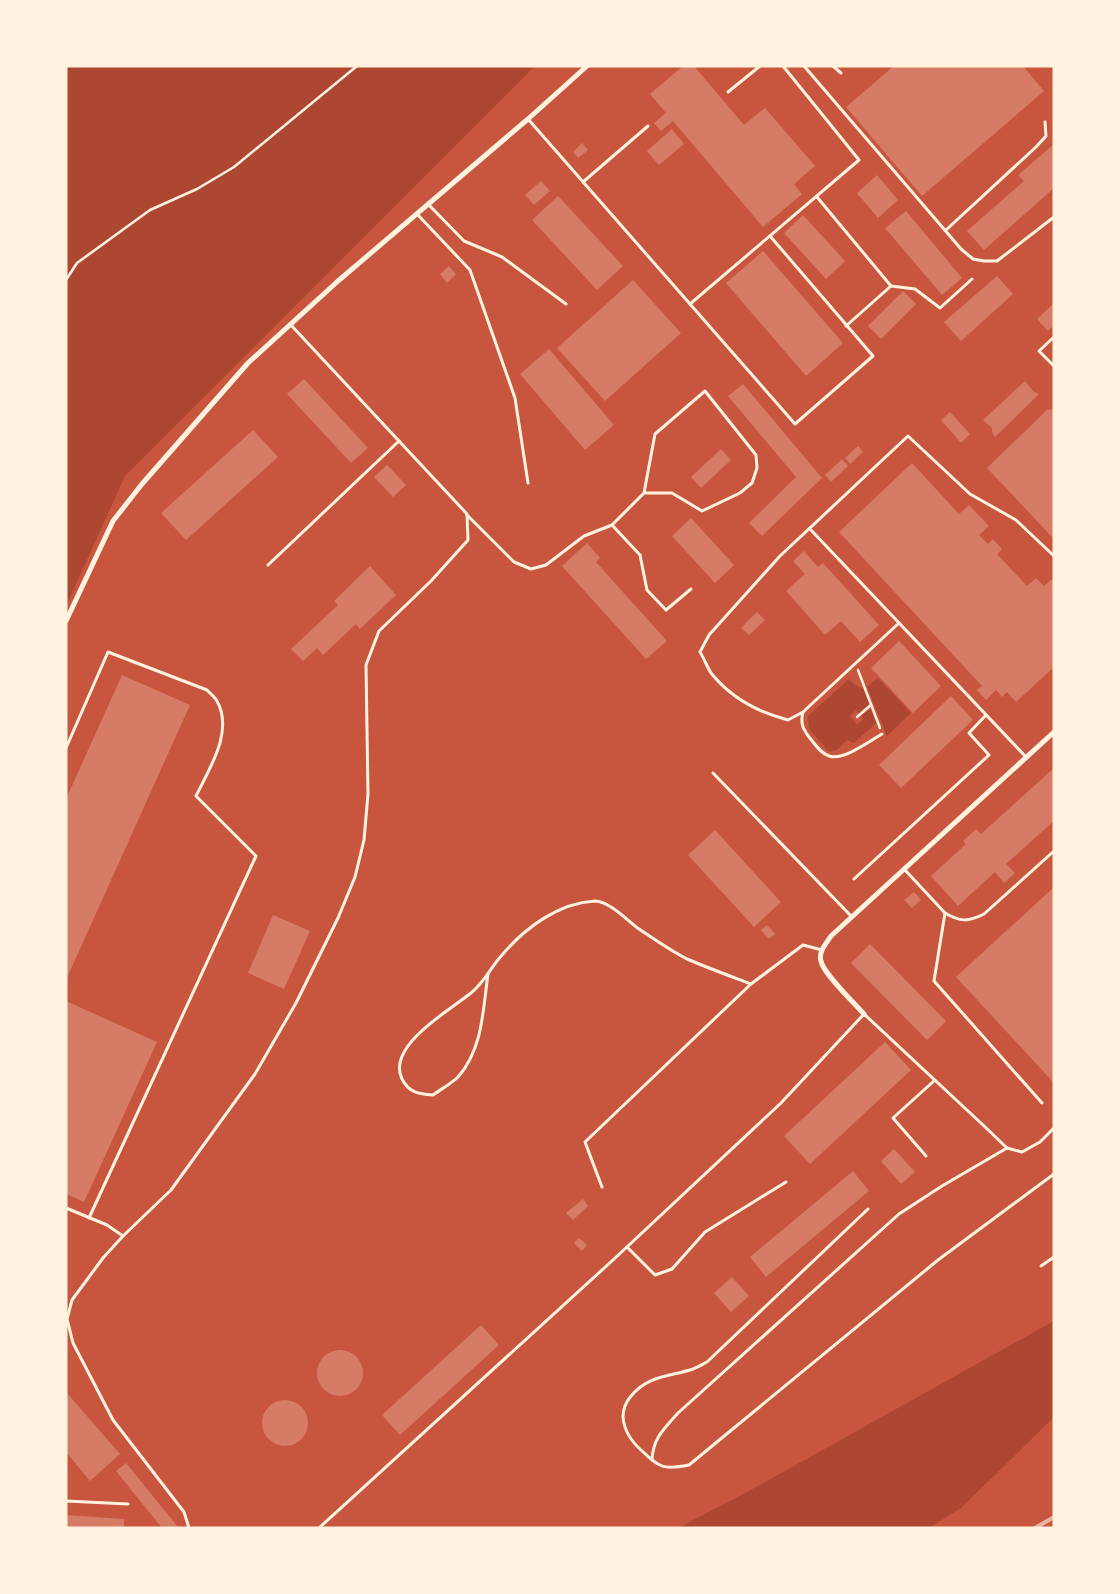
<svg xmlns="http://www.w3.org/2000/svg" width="1120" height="1594" viewBox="0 0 1120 1594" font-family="Montserrat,sans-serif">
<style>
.green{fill:#ae4732}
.building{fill:#d67c66}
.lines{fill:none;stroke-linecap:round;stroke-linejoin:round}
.path{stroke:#fff3e0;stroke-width:2.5}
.service{stroke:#fff3e0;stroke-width:3}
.minor{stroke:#fff3e0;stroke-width:5}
.rail{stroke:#e9b49f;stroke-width:4}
</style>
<rect width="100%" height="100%" fill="#c8553d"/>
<g class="green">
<polygon points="66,66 535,66 125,476 66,606"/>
<polygon points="878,678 911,713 887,736 867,687"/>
<polygon points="849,679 855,685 863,689 869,704 858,713 856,710 850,716 857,725 863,719 861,716 869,709 871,710 876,723 854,743 847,740 837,750 829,752 809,729 808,716"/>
<polygon points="1054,1321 1054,1417 961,1508 929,1528 678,1528 747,1492"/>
</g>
<g class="building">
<polygon points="683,66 694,66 744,125 765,108 815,166 794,184 802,194 763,227 673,121 661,131 654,123 666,113 650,94"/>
<polygon points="894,66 1023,66 1044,91 922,196 846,107"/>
<polygon points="672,129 684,144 659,165 647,151"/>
<polygon points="582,143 588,150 578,158 573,152"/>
<polygon points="1054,144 1054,188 984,250 967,231 1024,181 1018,175"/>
<polygon points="877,175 898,200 878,218 857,193"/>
<polygon points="541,181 550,191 534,205 525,195"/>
<polygon points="558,196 623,266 597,290 532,220"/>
<polygon points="906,211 962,278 942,295 885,228"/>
<polygon points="803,215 845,261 826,279 784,233"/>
<polygon points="763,251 843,343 806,376 726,283"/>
<polygon points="449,266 456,274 447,283 440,274"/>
<polygon points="997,276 1013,294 961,341 944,322"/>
<polygon points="633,280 681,333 605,401 557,348"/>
<polygon points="903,291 916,304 881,339 868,326"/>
<polygon points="1054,303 1054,325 1048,331 1037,319"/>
<polygon points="549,349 614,425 585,450 520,374"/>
<polygon points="304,379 368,448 351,463 287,394"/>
<polygon points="1025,381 1033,391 1039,394 995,437 992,432 992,428 983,420"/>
<polygon points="743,384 822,478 762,536 749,523 796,477 728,396"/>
<polygon points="1054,409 1054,539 987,468 1047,410"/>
<polygon points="950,412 970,434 961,443 941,420"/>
<polygon points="253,430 278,457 186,540 161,513"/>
<polygon points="858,446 863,452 850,464 845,458"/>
<polygon points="721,449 731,460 701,488 691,477"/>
<polygon points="842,459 848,466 831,482 825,475"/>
<polygon points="912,463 959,514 969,505 989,526 979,535 988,544 993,539 1002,549 997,554 1027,586 1036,578 1044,586 1054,577 1054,667 1016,702 1007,692 1002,697 996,690 986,700 977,690 982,686 839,532"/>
<polygon points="387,465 406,485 393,497 374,477"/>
<polygon points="691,518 734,565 715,583 672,536"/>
<polygon points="587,543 600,558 596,562 667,641 646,659 562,566"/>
<polygon points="804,551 818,567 823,563 879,625 860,642 841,621 825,635 786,591 805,574 793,561"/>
<polygon points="370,566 396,595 360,629 356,624 323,655 317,648 303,661 291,649 338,605 334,601"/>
<polygon points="757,612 765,620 749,635 741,628"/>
<polygon points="899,641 941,686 913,713 871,668"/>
<polygon points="122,675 190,705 66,980 66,799"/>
<polygon points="951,696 973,720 901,788 879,765"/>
<polygon points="1054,768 1054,821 1006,864 1015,873 1004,883 995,872 958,906 931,876 966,844 963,841 976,829 981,834"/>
<polygon points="715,830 781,902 754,927 688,855"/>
<polygon points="1054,887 1054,1083 956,977"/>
<polygon points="914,892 921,900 912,908 904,900"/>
<polygon points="273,915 310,931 284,989 248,973"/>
<polygon points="767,925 775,934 769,939 761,930"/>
<polygon points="870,944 946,1021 927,1040 851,963"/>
<polygon points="66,1001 157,1042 84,1202 66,1194"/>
<polygon points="885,1042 911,1070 810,1164 784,1136"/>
<polygon points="894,1149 915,1172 901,1184 881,1161"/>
<polygon points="853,1171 869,1191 766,1277 750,1257"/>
<polygon points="583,1199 588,1206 573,1220 566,1213"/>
<polygon points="579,1238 587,1245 582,1251 574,1243"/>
<polygon points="732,1277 749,1296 731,1312 714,1293"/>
<polygon points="481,1325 499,1345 400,1435 382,1415"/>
<circle cx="340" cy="1373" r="23"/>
<polygon points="66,1392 120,1454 90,1481 66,1452"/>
<circle cx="285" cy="1423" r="23"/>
<polygon points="126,1463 178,1527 177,1528 162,1528 116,1471"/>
<polygon points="66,1515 124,1519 124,1528 66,1528"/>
</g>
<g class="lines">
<g class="path">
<polyline points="66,280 77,263 150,210 197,189 234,167 357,66"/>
<polyline points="858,670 880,728"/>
<polyline points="857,717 871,705"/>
</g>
<g class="service">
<polyline points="804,66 961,249 973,259 984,261 997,261 1054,217"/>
<polyline points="833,66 841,73"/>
<polyline points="728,92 760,66"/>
<polyline points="528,119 795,424 873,356 770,236"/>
<polyline points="583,182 648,126"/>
<polyline points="817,197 891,286 846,326"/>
<polyline points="428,204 464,241 502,257 566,304"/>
<polyline points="417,214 470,270 515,398 528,483"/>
<polyline points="946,230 1036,147 1046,136 1045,122"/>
<polyline points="891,286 915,289 940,308 972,279"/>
<polyline points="690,304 859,160 783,66"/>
<polyline points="1054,337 1039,351 1054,366"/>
<polyline points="467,515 514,562 531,569 546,565 584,536 612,525 644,493 672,493 702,511 740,493 752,483 757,468 756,455 705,391 655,434 644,493"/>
<polyline points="612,525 640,555 647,590 666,610 691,589"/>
<polyline points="810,529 1026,757"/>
<polyline points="268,565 399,441"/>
<path d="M899,623L803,712L788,720C757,712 731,698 711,673C707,667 704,658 700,652L709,635L780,556L908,436L970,494L1016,520L1054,556"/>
<path d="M803,712C800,723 803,729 809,737C815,744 820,753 829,756C843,761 870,741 882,734"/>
<path d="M66,748L108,652L207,690C210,693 215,697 217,701C234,732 209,769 196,796L256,856L89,1218"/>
<polyline points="713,773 852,917"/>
<path d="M905,870L945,913C960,922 968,922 984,914L1054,851"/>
<polyline points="854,879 989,755 969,733 986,715"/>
<polyline points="945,913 934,981 1042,1103"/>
<path d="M488,974C483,1009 483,1049 458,1077C451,1084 441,1089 433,1095C419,1094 409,1093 402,1079C386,1046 450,1010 471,993C484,983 491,967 502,955C525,928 558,903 595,901C609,901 628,921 639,929C654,939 671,951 687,959C708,968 730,976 751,984L803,945L822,950"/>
<polyline points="926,1156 893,1118 935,1080"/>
<polyline points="602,1187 585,1142 751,984"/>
<polyline points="66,1208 107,1225 123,1236"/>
<path d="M868,1209L707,1362C703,1364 698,1367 693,1369C669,1377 649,1375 631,1396C626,1402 623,1410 623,1417C624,1430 631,1441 641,1450C660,1468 663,1470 689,1465L938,1260L1054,1174"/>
<polyline points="627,1247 655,1275 672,1269 705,1232 786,1182"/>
<polyline points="1041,1266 1054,1257"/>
<path d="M652,1460C653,1438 664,1429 678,1413L899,1214L942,1186L1007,1148"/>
<polyline points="66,1501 128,1504"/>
<polyline points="189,1528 184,1512 113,1420 73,1343 67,1319 72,1300 103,1258 123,1236 171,1190 255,1074 296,1003 338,918 355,877 364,840 368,794 366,665 379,631 431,581 468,540 467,514 290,324"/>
<polyline points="319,1528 613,1260 781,1103 864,1014 983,1125 1007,1148 1022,1152 1040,1142 1054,1128"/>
</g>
<g class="minor">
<polyline points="66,621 113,521 142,484 248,363 338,281 528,119 587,66"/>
<path d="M864,1014C854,1003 823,973 821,961C818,952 826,944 831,936L1054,732"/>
</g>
<polyline class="rail" points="1035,1528 1054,1517"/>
</g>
<rect width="1120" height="1594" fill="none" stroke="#fff3e0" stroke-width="135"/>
</svg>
